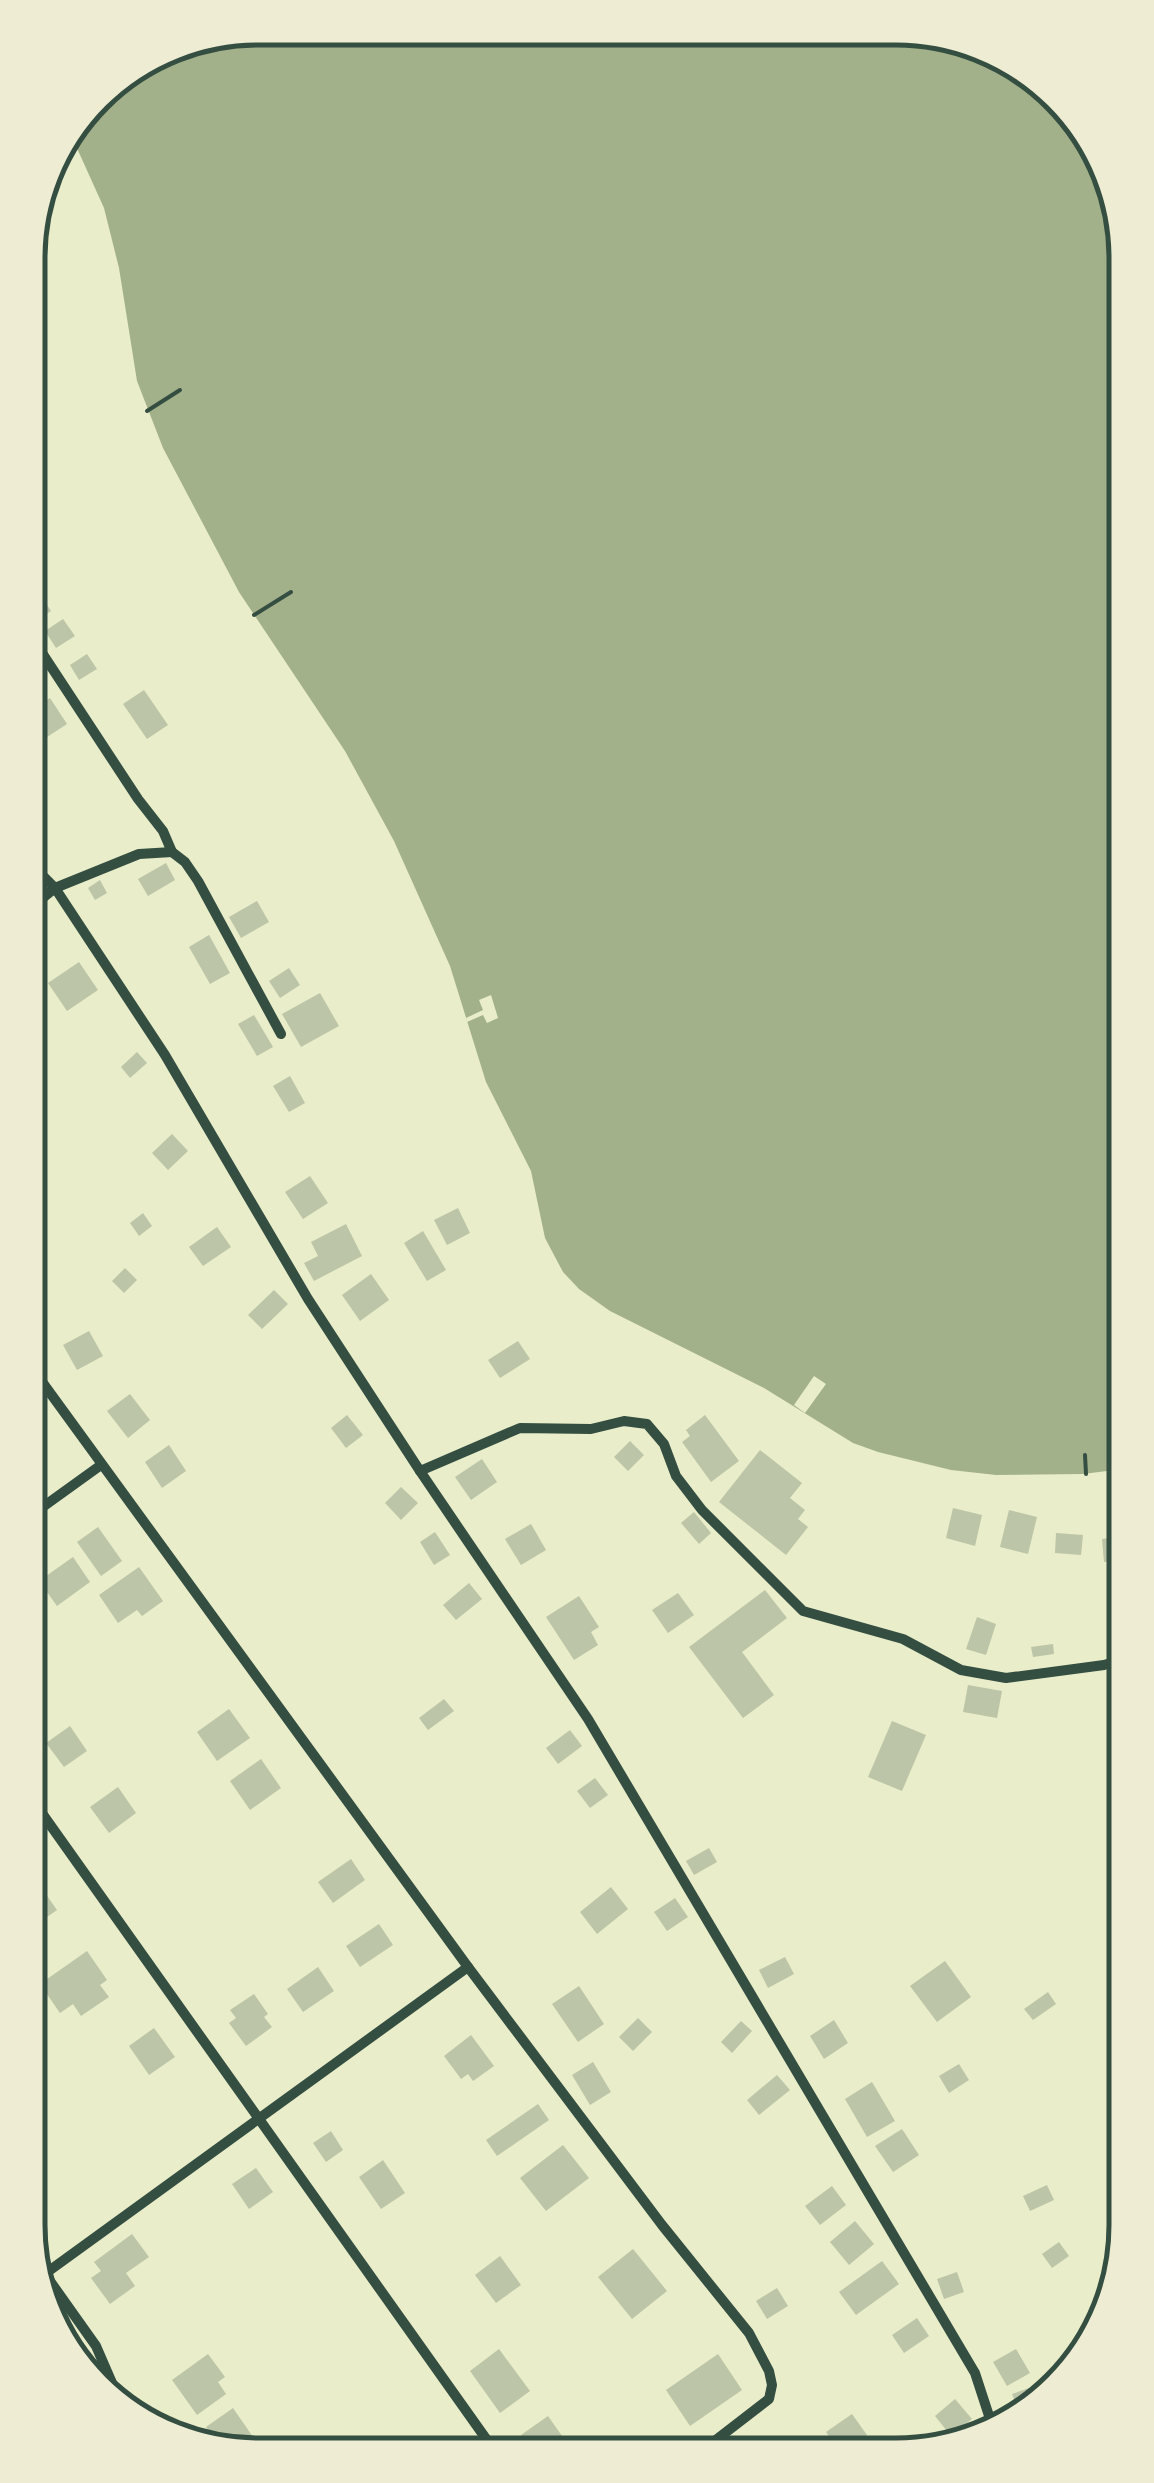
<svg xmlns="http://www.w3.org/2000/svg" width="1154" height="2483" viewBox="0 0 1154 2483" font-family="'DM Sans',sans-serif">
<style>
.water{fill:#a3b18a}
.pier{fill:#e9edc9}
.building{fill:#bcc5a7}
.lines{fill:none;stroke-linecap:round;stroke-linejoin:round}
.path{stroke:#344e41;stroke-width:4}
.minor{stroke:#344e41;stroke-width:10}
.rim{fill:none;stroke:#344e41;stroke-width:5}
</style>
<rect width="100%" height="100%" fill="#e9edc9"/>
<polygon class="water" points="258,28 941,32 1048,85 1118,198 1123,1469 1083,1474 996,1475 951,1470 878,1452 853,1443 764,1388 610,1311 579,1289 563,1272 545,1238 531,1171 486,1082 450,966 394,841 345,751 239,592 163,448 137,381 119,268 104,208 76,146 67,136 106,85 170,45"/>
<g class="pier">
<polygon points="491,995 498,1018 487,1023 483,1015 467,1022 466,1018 483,1010 479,1000"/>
<polygon points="814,1376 826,1384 805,1413 794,1405"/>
</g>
<g class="building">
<polygon points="29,551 40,566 29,573"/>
<polygon points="38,591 51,611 36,621 29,612 29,597"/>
<polygon points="63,619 75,636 56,648 45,631"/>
<polygon points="87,654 97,669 79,680 70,665"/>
<polygon points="144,690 168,725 147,739 123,704"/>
<polygon points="50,698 67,724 44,739 30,718 30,711"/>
<polygon points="166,863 175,880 148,896 138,879"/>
<polygon points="100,880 107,893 95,900 88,888"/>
<polygon points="257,901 269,922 241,938 229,917"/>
<polygon points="209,935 230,973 210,984 189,947"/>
<polygon points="79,962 98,990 67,1011 48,983"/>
<polygon points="289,968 300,985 280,998 269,981"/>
<polygon points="320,993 339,1026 301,1047 282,1014"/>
<polygon points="254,1015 273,1047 257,1056 238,1024"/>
<polygon points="137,1052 147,1063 130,1078 121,1067"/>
<polygon points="290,1076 305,1103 289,1112 273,1086"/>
<polygon points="172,1134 188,1151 168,1170 152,1153"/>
<polygon points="310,1176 328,1203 303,1219 285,1192"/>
<polygon points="458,1208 470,1233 447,1245 434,1220"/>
<polygon points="143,1213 152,1226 139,1236 130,1223"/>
<polygon points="346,1224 362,1256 314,1281 304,1263 318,1256 311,1242"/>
<polygon points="217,1227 231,1247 203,1266 189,1247"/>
<polygon points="423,1231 446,1270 427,1281 404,1243"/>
<polygon points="125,1268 137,1280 124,1293 112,1281"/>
<polygon points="371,1274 389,1300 360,1321 342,1295"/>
<polygon points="274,1290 288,1304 262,1329 248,1315"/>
<polygon points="89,1331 103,1356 77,1370 63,1345"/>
<polygon points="518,1341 530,1359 500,1378 488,1360"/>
<polygon points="130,1394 150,1420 128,1438 107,1411"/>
<polygon points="347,1415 363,1435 346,1448 331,1428"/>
<polygon points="705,1415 739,1461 711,1482 682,1442 690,1436 686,1430"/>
<polygon points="630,1441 644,1455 628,1471 614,1457"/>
<polygon points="169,1445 186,1471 162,1488 145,1462"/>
<polygon points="760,1450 802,1483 790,1498 805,1510 798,1519 808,1527 786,1555 719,1502"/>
<polygon points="482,1459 497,1482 471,1500 455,1477"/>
<polygon points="401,1487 418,1503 401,1520 385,1503"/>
<polygon points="953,1508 982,1515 975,1546 946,1538"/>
<polygon points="1009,1510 1037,1517 1028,1554 1000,1547"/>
<polygon points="694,1512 711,1533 699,1544 681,1523"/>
<polygon points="531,1524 546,1550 521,1565 505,1539"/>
<polygon points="98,1527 122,1561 101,1576 77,1542"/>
<polygon points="435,1532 450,1555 434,1565 420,1542"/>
<polygon points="1056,1533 1083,1535 1081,1555 1055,1553"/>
<polygon points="1123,1536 1123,1560 1104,1562 1102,1539"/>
<polygon points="73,1557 90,1582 57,1606 39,1581"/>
<polygon points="139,1567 163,1601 142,1616 137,1610 118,1623 99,1595"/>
<polygon points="469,1583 482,1599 456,1620 443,1605"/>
<polygon points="765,1590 787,1618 742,1652 774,1695 743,1718 689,1647"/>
<polygon points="678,1593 694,1615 668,1633 652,1610"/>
<polygon points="579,1596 599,1627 591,1632 598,1645 574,1660 546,1617"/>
<polygon points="977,1617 996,1624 986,1655 966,1649"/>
<polygon points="1053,1644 1054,1654 1033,1657 1031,1647"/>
<polygon points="968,1685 1002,1691 997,1718 963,1712"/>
<polygon points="444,1699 454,1711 428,1730 419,1718"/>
<polygon points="229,1709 250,1738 217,1761 197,1732"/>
<polygon points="892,1721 926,1735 902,1791 868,1777"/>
<polygon points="70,1726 87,1751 64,1767 46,1743"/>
<polygon points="570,1730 582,1746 558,1764 546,1748"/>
<polygon points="261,1759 281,1788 250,1810 230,1781"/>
<polygon points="595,1778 608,1795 590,1808 577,1791"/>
<polygon points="118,1787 136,1813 109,1833 90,1807"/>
<polygon points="709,1848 717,1862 694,1875 686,1861"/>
<polygon points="351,1859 365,1880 333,1903 318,1882"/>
<polygon points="38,1883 57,1910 34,1926 34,1886"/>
<polygon points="611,1887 628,1909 597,1934 580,1912"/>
<polygon points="675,1898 688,1917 667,1931 654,1912"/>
<polygon points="379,1924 393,1945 360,1967 346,1946"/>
<polygon points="87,1951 107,1980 100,1985 109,1997 81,2016 73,2004 60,2013 40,1984"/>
<polygon points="785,1957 794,1974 768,1988 759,1970"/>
<polygon points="945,1961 971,1997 937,2022 910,1986"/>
<polygon points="318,1967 334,1991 303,2012 287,1989"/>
<polygon points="579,1986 604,2024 578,2042 552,2004"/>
<polygon points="1048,1992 1056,2004 1033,2020 1024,2009"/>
<polygon points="254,1994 268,2014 264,2017 272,2027 246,2046 229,2023 236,2018 230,2010"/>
<polygon points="638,2018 652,2032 633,2051 619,2037"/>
<polygon points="834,2020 848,2043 824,2059 810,2036"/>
<polygon points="741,2021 752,2031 732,2053 721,2042"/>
<polygon points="154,2028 175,2057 149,2075 129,2046"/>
<polygon points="471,2035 494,2066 473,2081 468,2074 461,2079 444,2056"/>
<polygon points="593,2062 611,2092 590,2105 572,2075"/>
<polygon points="959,2064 969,2080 949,2093 939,2076"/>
<polygon points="777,2075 790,2090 759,2115 747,2100"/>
<polygon points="872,2082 895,2121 867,2137 845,2099"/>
<polygon points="538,2104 549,2120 497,2156 486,2140"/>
<polygon points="902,2129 919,2155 893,2172 875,2146"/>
<polygon points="331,2131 343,2150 326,2162 313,2143"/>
<polygon points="563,2145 589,2178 546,2211 520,2178"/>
<polygon points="383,2160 405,2193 381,2209 359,2177"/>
<polygon points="256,2168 273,2192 249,2209 232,2184"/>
<polygon points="1047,2185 1054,2200 1030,2211 1023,2196"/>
<polygon points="832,2186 846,2205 820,2225 805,2206"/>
<polygon points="855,2221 874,2244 849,2265 830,2242"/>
<polygon points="132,2234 149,2257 126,2273 135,2286 110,2304 91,2278 101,2271 94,2262"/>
<polygon points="1059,2242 1069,2256 1052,2268 1042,2254"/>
<polygon points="633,2249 667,2291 632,2319 598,2277"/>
<polygon points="500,2256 521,2285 496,2303 475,2275"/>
<polygon points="882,2261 899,2284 856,2315 839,2292"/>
<polygon points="957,2272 964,2292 944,2299 937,2279"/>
<polygon points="777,2288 788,2306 767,2319 756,2301"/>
<polygon points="917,2318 929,2336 904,2353 892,2335"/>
<polygon points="499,2349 530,2391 500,2413 470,2371"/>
<polygon points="1016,2349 1030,2373 1007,2386 993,2362"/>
<polygon points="208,2354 225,2377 218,2382 226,2394 197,2415 172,2380"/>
<polygon points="718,2354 742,2390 690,2426 666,2390"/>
<polygon points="1035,2386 1039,2396 1018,2409 1012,2394"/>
<polygon points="955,2399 972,2419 951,2436 935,2416"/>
<polygon points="233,2408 253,2437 233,2451 222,2451 206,2427"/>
<polygon points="852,2414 867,2435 849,2448 837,2448 826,2432"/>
<polygon points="548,2416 567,2443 558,2449 531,2450 521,2435"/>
</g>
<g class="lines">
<g class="path">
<polyline points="147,411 180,390"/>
<polyline points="254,615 291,592"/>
<polyline points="1085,1455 1086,1474"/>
</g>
<g class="minor">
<polyline points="29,633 138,799 163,831 172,852 139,854 55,888 30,908"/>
<polyline points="172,852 185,862 198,881 281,1034"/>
<polyline points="30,863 55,888 165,1055 308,1299 420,1471"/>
<polyline points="32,1368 468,1967 662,2225 749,2333 769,2371 772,2385 769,2399 712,2443"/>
<polyline points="33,1514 101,1465"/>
<polyline points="34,1802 494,2450"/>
<polyline points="45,2274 96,2346 122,2406"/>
<polyline points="35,2281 468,1967"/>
<polyline points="992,2425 975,2373 588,1719 420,1471 520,1428 591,1429 624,1421 647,1424 664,1444 676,1476 702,1510 803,1611 903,1639 961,1670 1006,1678 1104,1665 1124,1659"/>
</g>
</g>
<path d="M0 0H1154V2483H0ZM258 45H896A213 213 0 0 1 1109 258V2225A213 213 0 0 1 896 2438H258A213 213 0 0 1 45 2225V258A213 213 0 0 1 258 45Z" fill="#eeecd3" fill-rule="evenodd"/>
<path class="rim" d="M258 45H896A213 213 0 0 1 1109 258V2225A213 213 0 0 1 896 2438H258A213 213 0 0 1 45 2225V258A213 213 0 0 1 258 45Z"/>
</svg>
